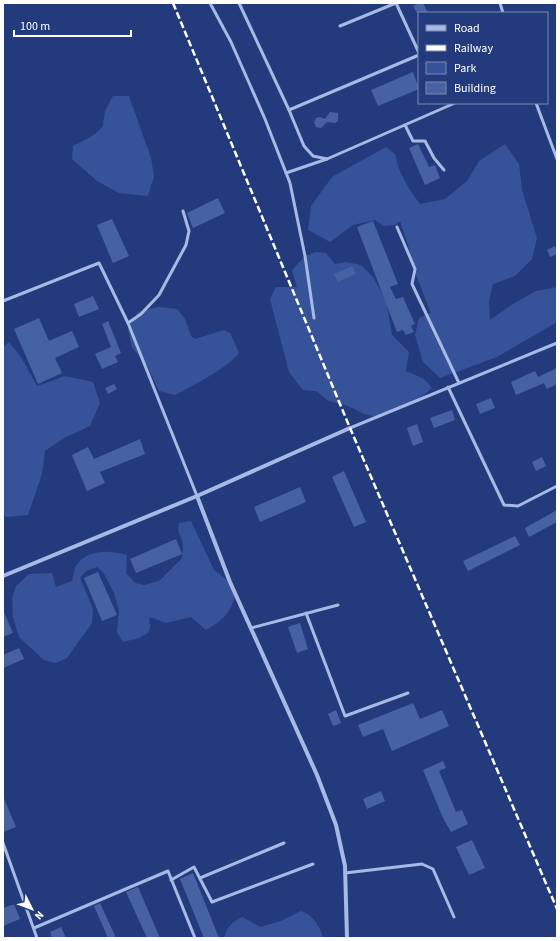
<svg xmlns="http://www.w3.org/2000/svg" width="560" height="941" viewBox="0 0 560 941" font-family="'Source Sans 3',sans-serif">
<style>
.green{fill:#36539a}
.building{fill:#4762a3}
.lines{fill:none;stroke-linecap:round;stroke-linejoin:round}
.lane{stroke:#a7b9e5;stroke-width:3}
.street{stroke:#a7b9e5;stroke-width:4}
.rail{stroke:#fff;stroke-width:2.5;stroke-dasharray:7 3;stroke-linecap:butt}
</style>
<rect width="100%" height="100%" fill="#233b7c"/>
<g class="green">
<polygon points="113,96 129,96 151,158 154,176 148,196 119,193 97,181 72,159 73,146 94,135 103,126 105,111"/>
<path d="M505,144L519,164L522,190L537,238L532,259L515,276L493,284L489,302L490,320L511,305L536,291L557,287V322L497,357L440,378L423,362L415,335L419,318L431,313L412,265L408,245L400,221L395,225L384,226L375,220L353,225L330,242L308,230L311,206L332,177L386,147L395,154C399,174 408,188 420,204L445,199L467,181L479,161Z"/>
<polygon points="316,252 326,253 335,264 346,262 361,265 373,277 386,300 392,335 409,352 406,371 424,379 432,388 419,399 377,417 364,414 348,406 329,401 316,391 303,390 289,372 270,299 276,287 297,287 292,270 305,256"/>
<path d="M159,307L177,309L185,319L191,336L195,339L224,330L230,333L239,353C227,368 193,386 175,395L159,391L147,366L132,347L128,329L138,312Z"/>
<polygon points="9,342 21,357 37,386 65,376 93,382 100,403 90,426 64,438 45,451 42,474 28,515 6,517 3,514 3,347"/>
<path d="M191,521L214,570L230,582L236,594C229,615 224,619 206,630L191,617L166,623L150,617L149,623L151,625L148,633L139,638L123,642L117,632L119,610L114,593L103,572L97,567L86,571L80,578L93,609L92,623L67,658L56,663L44,660L19,637L13,617L12,598L16,586L29,574L52,573L56,587L72,581C73,577 74,570 76,566C86,549 111,550 127,555L126,573L135,583L144,585L159,581L182,558L183,543L178,530L179,523Z"/>
<path d="M301,911C312,914 321,927 323,938H224C227,927 232,921 243,917L260,927L281,921Z"/>
</g>
<g class="building">
<polygon points="419,3 423,3 428,13 417,13 413,6"/>
<polygon points="413,72 419,89 378,106 371,90"/>
<polygon points="330,112 338,113 338,121 335,123 327,122 321,128 316,127 314,122 316,118 320,117 325,119"/>
<polygon points="418,144 429,167 435,165 440,178 425,185 409,148"/>
<polygon points="218,198 225,213 193,228 187,213"/>
<polygon points="112,219 129,256 113,263 97,225"/>
<polygon points="373,221 398,284 390,287 396,299 403,297 415,324 411,326 414,332 406,335 403,330 397,332 357,227"/>
<polygon points="555,246 557,254 550,257 547,250"/>
<polygon points="352,266 356,274 338,282 334,274"/>
<polygon points="93,296 99,309 79,317 74,304"/>
<polygon points="39,318 49,341 72,331 79,347 55,358 62,373 38,384 14,329"/>
<polygon points="108,321 121,353 115,356 118,362 102,369 95,354 111,347 102,324"/>
<polygon points="557,368 557,384 547,389 544,383 516,395 511,382 535,371 538,377"/>
<polygon points="114,384 117,389 108,394 105,388"/>
<polygon points="491,398 495,408 480,414 476,404"/>
<polygon points="452,410 455,420 434,428 430,418"/>
<polygon points="417,424 423,442 413,446 407,428"/>
<polygon points="140,439 145,454 100,472 105,483 87,491 72,455 88,447 94,459"/>
<polygon points="542,457 546,466 536,471 532,462"/>
<polygon points="344,471 366,522 354,527 332,477"/>
<polygon points="300,487 306,502 260,522 254,507"/>
<polygon points="557,510 557,522 529,537 525,528"/>
<polygon points="515,536 520,545 468,571 463,561"/>
<polygon points="176,539 182,554 136,573 130,559"/>
<polygon points="98,572 117,615 102,621 84,578"/>
<polygon points="3,610 13,633 3,637"/>
<polygon points="300,623 308,649 297,653 288,627"/>
<polygon points="19,648 24,659 3,668 3,655"/>
<polygon points="413,703 420,719 442,710 449,726 392,751 383,729 363,737 358,725"/>
<polygon points="336,710 341,723 333,726 328,714"/>
<polygon points="443,761 446,768 439,771 456,812 462,810 468,824 451,832 443,818 423,770"/>
<polygon points="381,791 385,801 367,809 363,799"/>
<polygon points="3,796 16,827 3,832"/>
<polygon points="472,840 485,868 469,875 456,847"/>
<polygon points="193,873 219,938 204,938 180,879"/>
<polygon points="138,887 160,938 147,938 126,892"/>
<polygon points="100,903 116,938 108,938 94,906"/>
<polygon points="14,904 20,919 3,926 3,908"/>
<polygon points="61,927 66,938 52,938 50,932"/>
</g>
<g class="lines">
<g class="lane">
<polyline points="210,3 231,42 265,119 290,183 305,256 314,318"/>
<polyline points="239,3 289,110"/>
<polyline points="500,3 503,13"/>
<polyline points="340,26 396,3 419,53"/>
<polyline points="536,103 557,159"/>
<polyline points="405,125 413,141 425,141 434,158 444,170"/>
<polyline points="327,159 313,156 304,146 289,110 419,55"/>
<polyline points="286,173 327,159 455,103"/>
<polyline points="183,211 189,231 186,245 159,295 141,314 128,323 197,496"/>
<polyline points="397,227 415,269 412,284 459,383"/>
<polyline points="3,301 99,263 128,323"/>
<polyline points="448,387 504,505 518,506 557,486"/>
<polyline points="350,428 557,343"/>
<polyline points="306,613 345,716 408,693"/>
<polyline points="251,628 338,605"/>
<polyline points="3,843 37,938"/>
<polyline points="345,873 422,864 433,869 454,917"/>
<polyline points="200,878 284,843"/>
<polyline points="171,880 194,867 212,902 313,864"/>
<polyline points="34,928 168,871 195,938"/>
</g>
<g class="street">
<polyline points="197,496 230,582 317,775 336,825 345,866 347,938"/>
<polyline points="3,576 197,496 350,428"/>
</g>
<polyline class="rail" points="173,3 350,428 557,909"/>
</g>
<rect width="560" height="941" fill="none" stroke="#ffffff" stroke-width="8"/>
<rect x="418" y="12" width="130" height="92" fill="#233b7c" stroke="#7b89b0"/>
<rect x="426" y="25" width="20" height="6" fill="#a7b9e5" stroke="#7b89b0"/>
<text x="454" y="32" font-size="12" fill="#ffffff">Road</text>
<rect x="426" y="45" width="20" height="6" fill="#ffffff" stroke="#7b89b0"/>
<text x="454" y="52" font-size="12" fill="#ffffff">Railway</text>
<rect x="426" y="62" width="20" height="12" fill="#36539a" stroke="#7b89b0"/>
<text x="454" y="72" font-size="12" fill="#ffffff">Park</text>
<rect x="426" y="82" width="20" height="12" fill="#4762a3" stroke="#7b89b0"/>
<text x="454" y="92" font-size="12" fill="#ffffff">Building</text>
<g transform="translate(32 909) rotate(132)" stroke="#233b7c" stroke-width="3" paint-order="stroke">
<path d="M0-3L7 15L0 10L-7 15Z" fill="#ffffff"/>
<text y="-6" font-size="11" font-weight="bold" text-anchor="middle" fill="#ffffff">N</text>
</g>
<path d="M14 30v6h117v-6" fill="none" stroke="#ffffff" stroke-width="2"/>
<text x="20" y="30" font-size="12" fill="#ffffff" stroke="#233b7c" stroke-width="3" paint-order="stroke">100 m</text>
</svg>
